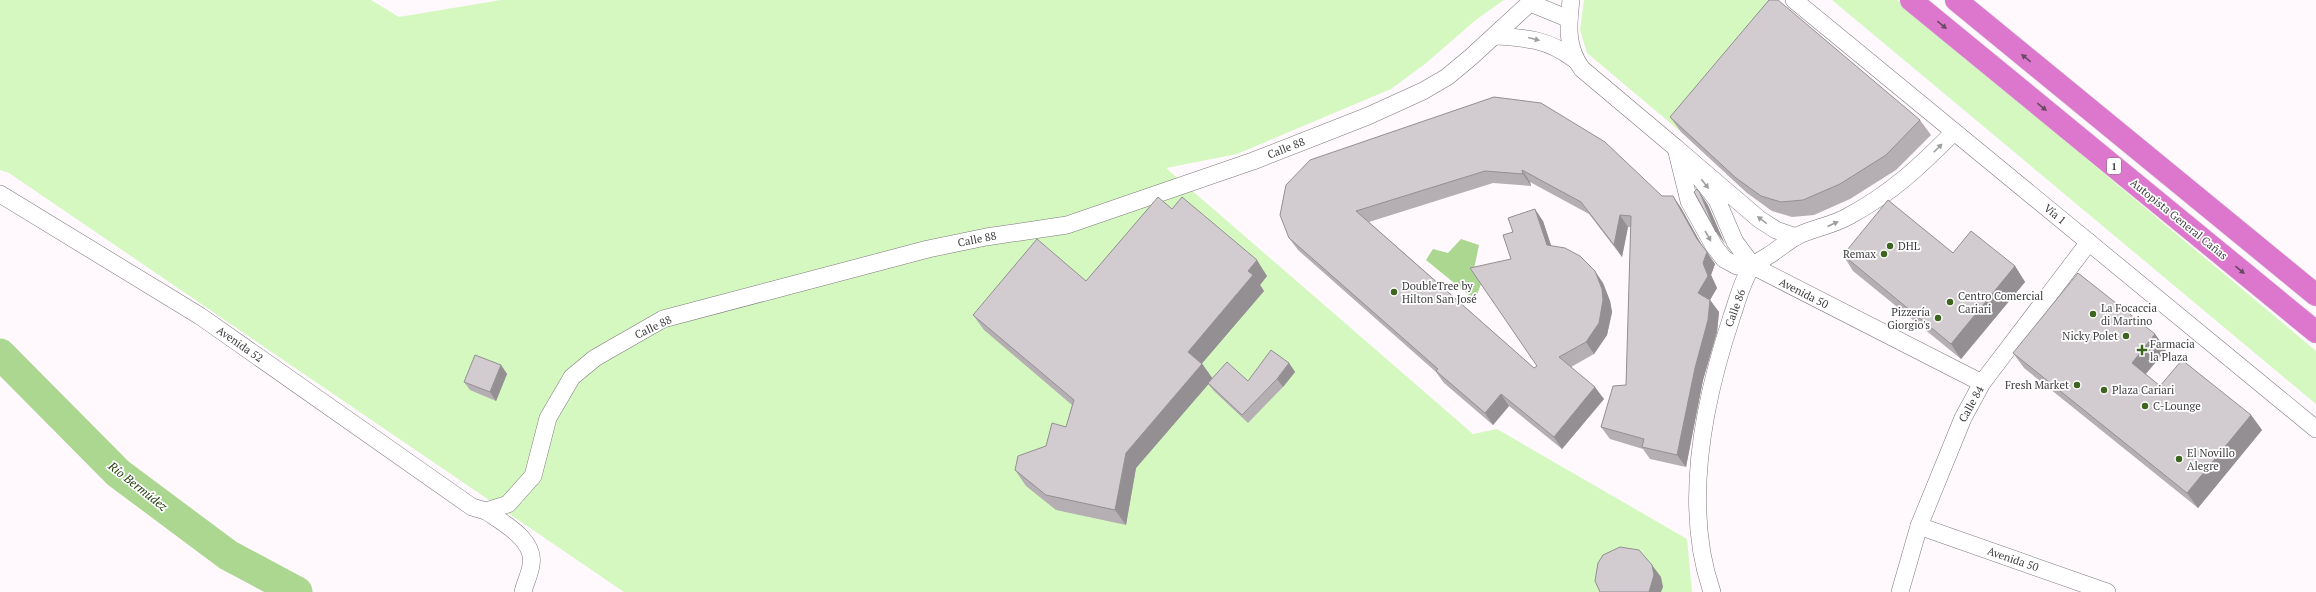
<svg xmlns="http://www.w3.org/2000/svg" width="2316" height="592" viewBox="0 0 2316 592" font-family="'PT Serif',serif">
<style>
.green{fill:#d5f8c1}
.water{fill:#abd791}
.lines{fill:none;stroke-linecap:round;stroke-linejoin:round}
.river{stroke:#abd791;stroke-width:31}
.minor-casing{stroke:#7e787c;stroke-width:18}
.highway-casing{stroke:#d8d8d8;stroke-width:23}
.minor{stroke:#fff;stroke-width:17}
.highway{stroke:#dd77cd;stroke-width:22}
.wall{fill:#b5afb4}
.shaded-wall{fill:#938f92}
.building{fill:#d2ccd1;stroke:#938f92}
.oneway{fill:#664b62}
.oneway2{fill:#9e9e9e}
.poi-dot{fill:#3d6520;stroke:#fff;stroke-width:1.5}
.labels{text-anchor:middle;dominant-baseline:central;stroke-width:3.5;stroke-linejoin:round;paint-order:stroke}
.shield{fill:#fff;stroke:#787678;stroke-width:1}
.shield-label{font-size:10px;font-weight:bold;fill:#3e3c3e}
.street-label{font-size:11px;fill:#3e3c3e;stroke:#fff}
.poi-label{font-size:11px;fill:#3e3c3e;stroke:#fff;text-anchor:start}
.water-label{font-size:12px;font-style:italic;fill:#223e0d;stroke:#fff}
</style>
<rect width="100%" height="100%" fill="#fff8fd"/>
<g class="green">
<polygon points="0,0 371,0 399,17 501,0 1504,0 1477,19 1425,64 1391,89 1237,154 1166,168 1473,434 1497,429 1687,539 1692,592 624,592 9,173 0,170"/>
<polygon points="1584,0 1771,0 1784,11 1681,132 1587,53 1580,30"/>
<polygon points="1832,0 1897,0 2316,351 2316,404"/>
</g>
<polygon class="water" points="1461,239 1479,245 1474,269 1481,284 1475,300 1426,260 1433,249 1448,253"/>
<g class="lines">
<polyline class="river" points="0,354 118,473 228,555 297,592"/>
<g class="minor-casing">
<g id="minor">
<path d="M1571,0C1568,25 1566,48 1582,69L1676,148L1689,201L1714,246L1724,259L1737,266H1753"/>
<polyline points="1794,0 2316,429"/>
<polyline points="1530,3 1569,19"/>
<path d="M1495,36C1527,38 1547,39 1574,59"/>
<polyline points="0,194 200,316 472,507 486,511 508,504 533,476 548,418 572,377 595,358 663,319 928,249 986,237 1067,225 1253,161 1368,116 1423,91 1447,77 1471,57 1533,0"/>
<polyline points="1796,237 1776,230 1759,219 1676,148 1717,200 1735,242 1753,266 1982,383"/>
<path d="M486,511C503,523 536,540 531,565C530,574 525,583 523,592"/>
<polyline points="1919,526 2107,592"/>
<path d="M1712,592C1682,506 1704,400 1732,316C1737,302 1743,277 1753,266C1757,262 1763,259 1768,256C1777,250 1786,243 1795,237C1812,228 1832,226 1849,216C1893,192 1919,167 1954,132"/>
<polyline points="1900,592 1919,526 1963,418 1982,383 2089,242"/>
</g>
</g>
<g class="highway-casing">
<g id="highway">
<polyline points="1911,0 2316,332"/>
<polyline points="1956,0 2316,295"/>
</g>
</g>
<use href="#minor" class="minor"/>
<use href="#highway" class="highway"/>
</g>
<g class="wall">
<polygon points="1494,97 1662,196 1673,196 1681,208 1703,247 1715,264 1711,275 1717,288 1710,300 1719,312 1717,332 1703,380 1686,467 1650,459 1643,449 1610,439 1601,427 1626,385 1631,227 1628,227 1622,257 1589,214 1530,182 1531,186 1493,183 1369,222 1534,368 1537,366 1511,259 1543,221 1551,246 1603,283 1610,301 1612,312 1607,335 1594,354 1571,367 1604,399 1562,449 1509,406 1493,425 1444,383 1436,372 1298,250 1289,238"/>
<polygon points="1670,117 1920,120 1931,135 1896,170 1850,199 1814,215 1792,217 1772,211 1747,193 1681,132"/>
<polygon points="1172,209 1267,276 1260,285 1264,291 1202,363 1212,378 1248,381 1289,363 1295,372 1283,387 1248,423 1214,391 1208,384 1136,468 1126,525 1056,510 1026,486 1015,470 1046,446 1066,427 1072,405 984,330 973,315 1086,281"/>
<polygon points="1953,253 2015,266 2025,282 1961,359 1853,271 1843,255"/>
<polygon points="2155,334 2166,350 2146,374 2160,386 2251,415 2262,430 2198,508 2024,368 2013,353"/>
<polygon points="501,365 507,374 496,401 470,390 464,382"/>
</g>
<g class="shaded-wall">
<polygon points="1522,170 1530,182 1531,186 1523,174"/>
<polygon points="1700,193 1708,205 1725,244 1716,232"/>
<polygon points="1673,196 1681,208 1705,251 1697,239"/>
<polygon points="1535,209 1543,221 1555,257 1547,245"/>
<polygon points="1620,215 1628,227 1622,257 1614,245"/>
<polygon points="1707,252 1715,264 1711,275 1717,288 1707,305 1698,293 1703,263"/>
<polygon points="1257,260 1267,276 1260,285 1264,291 1199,367 1188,352 1248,271"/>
<polygon points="2015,266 2025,282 1961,359 1951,344"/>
<polygon points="1595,271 1603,283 1610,301 1612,312 1607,335 1594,354 1586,342"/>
<polygon points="1710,300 1719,312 1717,332 1703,380 1686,467 1677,455 1695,368"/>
<polygon points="2155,334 2166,350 2142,378 2132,363"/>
<polygon points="1289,363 1295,372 1283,387 1277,379"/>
<polygon points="1202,364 1213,379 1136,468 1126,525 1115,510 1126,453"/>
<polygon points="501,365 507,374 496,401 490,392"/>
<polygon points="1595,387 1604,399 1562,449 1554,437"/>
<polygon points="1501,394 1509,406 1493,425 1485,413"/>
<polygon points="2251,415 2262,430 2198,508 2187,493"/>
<polygon points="1652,565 1661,577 1663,587 1661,592 1649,592"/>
</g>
<g class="building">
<polygon points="1769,0 1778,0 1920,120 1886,155 1840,184 1803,200 1781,202 1761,196 1736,178 1670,117"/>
<polygon points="1494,97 1541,103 1605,142 1662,196 1673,196 1697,239 1707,252 1703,263 1708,276 1698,293 1710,300 1708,320 1695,368 1677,455 1642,447 1644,439 1601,427 1613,386 1626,385 1631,216 1620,215 1614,245 1581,202 1522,170 1523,174 1485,171 1356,211 1534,368 1537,366 1470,268 1511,259 1503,235 1513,232 1508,218 1535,209 1547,245 1565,248 1580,256 1595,271 1602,289 1603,300 1599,323 1586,342 1559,357 1595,387 1554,437 1501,394 1485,413 1436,371 1438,369 1289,238 1280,215 1286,185 1310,160"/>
<polygon points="1697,189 1700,193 1716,232 1714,228 1694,192"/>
<polygon points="1158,197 1172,209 1182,197 1257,260 1248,271 1253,275 1188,352 1202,364 1126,453 1115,510 1046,495 1015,470 1018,456 1046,446 1052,423 1066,427 1074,400 973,315 1037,239 1086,281"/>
<polygon points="1888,200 1953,253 1971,231 2015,266 1951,344 1843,255"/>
<polygon points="2078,273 2155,334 2132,363 2160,386 2182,360 2251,415 2187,493 2013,353"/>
<polygon points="1271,350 1289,363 1277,379 1242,415 1208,383 1227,362 1248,381"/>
<polygon points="475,355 501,365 490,392 464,382"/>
<polygon points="1620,547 1639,550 1652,565 1654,575 1649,592 1600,592 1595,581 1598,563 1603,555"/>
</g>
<defs><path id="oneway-solid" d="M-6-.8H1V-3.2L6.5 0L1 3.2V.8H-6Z"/></defs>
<g class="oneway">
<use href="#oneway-solid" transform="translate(1942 25) rotate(39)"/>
<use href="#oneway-solid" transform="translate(2026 58) rotate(-141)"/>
<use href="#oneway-solid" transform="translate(2042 107) rotate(39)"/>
<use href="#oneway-solid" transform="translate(2240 270) rotate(39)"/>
</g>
<g class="oneway2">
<use href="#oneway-solid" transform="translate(1534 39) rotate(14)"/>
<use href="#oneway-solid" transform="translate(1938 148) rotate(-45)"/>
<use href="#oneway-solid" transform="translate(1705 184) rotate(52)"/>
<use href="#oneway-solid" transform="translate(1762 220) rotate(-143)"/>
<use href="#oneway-solid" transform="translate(1833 224) rotate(-24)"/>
<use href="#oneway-solid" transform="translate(1708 236) rotate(60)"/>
</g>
<g class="poi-dot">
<circle cx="1890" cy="246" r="4"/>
<circle cx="1884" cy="254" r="4"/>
<circle cx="1394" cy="292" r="4"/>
<circle cx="1950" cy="302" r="4"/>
<circle cx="2093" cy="314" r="4"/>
<circle cx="1938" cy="318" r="4"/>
<circle cx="2126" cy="336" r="4"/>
<path d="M2140 344h4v4h4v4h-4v4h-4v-4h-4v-4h4z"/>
<circle cx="2077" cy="385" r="4"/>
<circle cx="2104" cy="390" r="4"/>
<circle cx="2145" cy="406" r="4"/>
<circle cx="2179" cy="459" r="4"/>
</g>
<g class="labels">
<rect class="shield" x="2107" y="158" width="14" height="16" rx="3"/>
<g class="shield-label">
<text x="2114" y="166">1</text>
</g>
<g class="street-label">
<text transform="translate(1286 148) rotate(-21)">Calle 88</text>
<text transform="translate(2055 214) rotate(39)">Vía 1</text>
<text transform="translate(2179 219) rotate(39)">Autopista General Cañas</text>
<text transform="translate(977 239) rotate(-11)">Calle 88</text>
<text transform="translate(1804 293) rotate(27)">Avenida 50</text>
<text transform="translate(1735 308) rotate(-70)">Calle 86</text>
<text transform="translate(653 327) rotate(-25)">Calle 88</text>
<text transform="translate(240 344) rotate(35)">Avenida 52</text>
<text transform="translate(1971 404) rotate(-61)">Calle 84</text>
<text transform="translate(2013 559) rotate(19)">Avenida 50</text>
</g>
<g class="poi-label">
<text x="1898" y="246">DHL</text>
<text x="1876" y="254" text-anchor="end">Remax</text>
<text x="1402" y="286">DoubleTree by<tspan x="1402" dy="13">Hilton San José</tspan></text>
<text x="1958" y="296">Centro Comercial<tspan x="1958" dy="13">Cariari</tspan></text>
<text x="2101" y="308">La Focaccia<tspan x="2101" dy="13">di Martino</tspan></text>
<text x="1930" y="312" text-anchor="end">Pizzería<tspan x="1930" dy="13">Giorgio's</tspan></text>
<text x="2118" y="336" text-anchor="end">Nicky Polet</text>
<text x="2150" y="344">Farmacia<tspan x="2150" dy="13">la Plaza</tspan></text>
<text x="2069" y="385" text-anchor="end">Fresh Market</text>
<text x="2112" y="390">Plaza Cariari</text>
<text x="2153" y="406">C-Lounge</text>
<text x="2187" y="453">El Novillo<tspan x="2187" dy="13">Alegre</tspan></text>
</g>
<g class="water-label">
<text transform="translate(138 486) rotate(38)">Río Bermúdez</text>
</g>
</g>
</svg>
